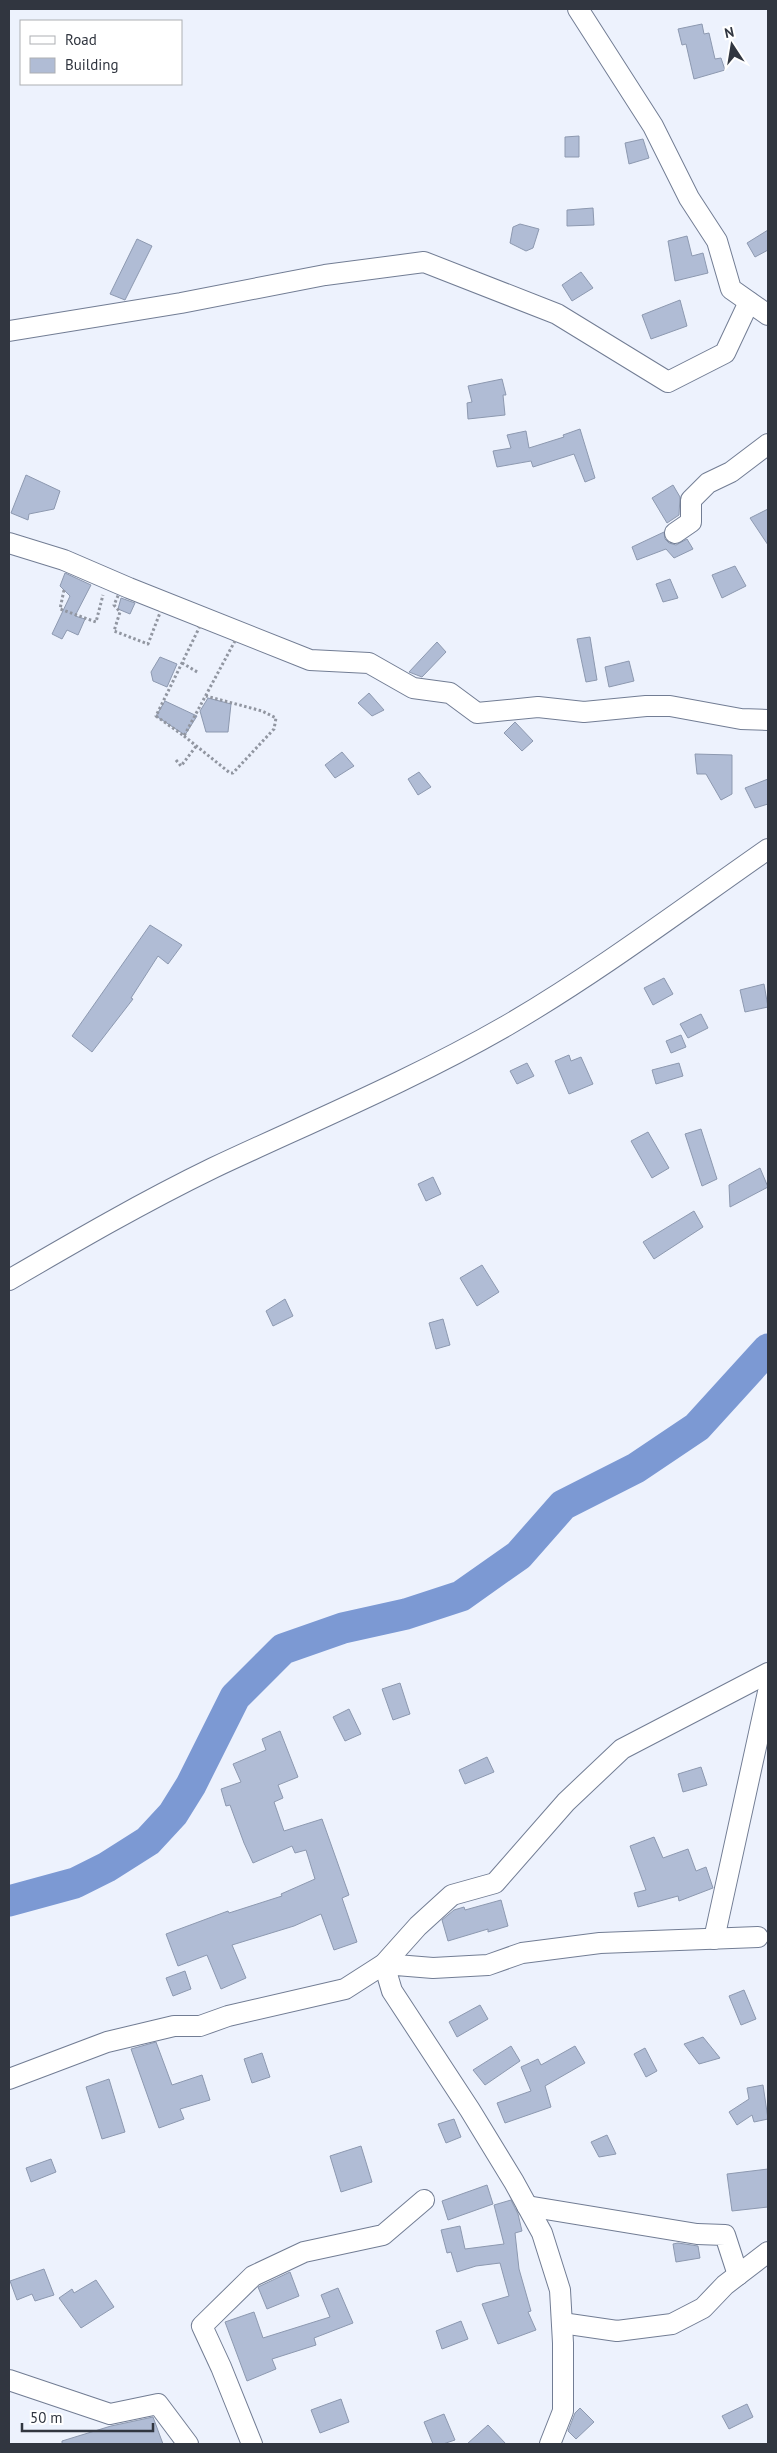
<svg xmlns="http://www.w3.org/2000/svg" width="777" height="2453" viewBox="0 0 777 2453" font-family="'PT Sans',sans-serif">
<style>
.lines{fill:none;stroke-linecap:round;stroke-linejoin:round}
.river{stroke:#7c99d3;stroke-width:31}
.building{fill:#b0bcd5;stroke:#8d99b0}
.minor-casing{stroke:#727d94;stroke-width:22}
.path{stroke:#9196a1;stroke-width:3;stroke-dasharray:2.5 2.5;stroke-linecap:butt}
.minor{stroke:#fff;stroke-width:20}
</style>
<rect width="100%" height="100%" fill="#edf2fd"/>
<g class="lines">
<polyline class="river" points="9,1901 75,1883 107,1867 148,1841 173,1814 191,1785 235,1697 283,1649 343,1628 406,1614 461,1596 519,1555 563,1505 636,1468 697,1427 768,1349"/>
</g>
<g class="building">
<polygon points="702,24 704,34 709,33 715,59 721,58 725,70 694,79 686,44 682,45 678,29"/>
<polygon points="579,136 579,157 565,157 565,137"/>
<polygon points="643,139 649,158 629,164 625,143"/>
<polygon points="593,208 594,225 567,226 567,210"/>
<polygon points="520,224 539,229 533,248 526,251 510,243 513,227"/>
<polygon points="768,230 768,250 755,257 747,243"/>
<polygon points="687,236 692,256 703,253 708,273 675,281 668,241"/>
<polygon points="137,239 152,246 125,300 110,294"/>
<polygon points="581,272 593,288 572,301 562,285"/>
<polygon points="680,300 687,326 651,339 642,315"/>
<polygon points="502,379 506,395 503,395 505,415 468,419 467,403 472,402 468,386"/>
<polygon points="580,429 595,478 585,482 574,454 533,467 531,461 497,467 493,451 511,448 507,435 526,431 529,448 564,437 563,435"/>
<polygon points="26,475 60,491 54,509 29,514 28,520 11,513"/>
<polygon points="673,485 680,497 679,515 667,523 652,498"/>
<polygon points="768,509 768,545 750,518"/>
<polygon points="664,532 665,539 669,543 676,545 687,539 693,549 674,558 666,549 637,560 632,547"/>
<polygon points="735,566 746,586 722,598 712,575"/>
<polygon points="65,573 91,585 75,616 85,619 78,635 67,630 62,639 52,634 70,596 60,586"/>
<polygon points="670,579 678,598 663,602 656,584"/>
<polygon points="121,598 135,603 130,614 118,609"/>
<polygon points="590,637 597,680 586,682 577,639"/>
<polygon points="437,642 446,652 422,677 409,672"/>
<polygon points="160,657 177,664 167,687 153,681 151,672"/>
<polygon points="629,661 634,681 609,687 605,667"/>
<polygon points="369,693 384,710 372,716 358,703"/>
<polygon points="208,698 231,704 228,732 206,732 200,711"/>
<polygon points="165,701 197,716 185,735 156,716"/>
<polygon points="515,722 533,741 522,751 504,733"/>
<polygon points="342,752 354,766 335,778 325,765"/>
<polygon points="695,754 732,755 732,794 721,800 706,774 697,774"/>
<polygon points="419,772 431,787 418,795 408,779"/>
<polygon points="768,779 768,804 755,808 745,788"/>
<polygon points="150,925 182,945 168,964 158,956 131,998 133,999 92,1052 72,1036"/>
<polygon points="664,978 673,994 653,1005 644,988"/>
<polygon points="764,984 768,1007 745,1012 740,990"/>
<polygon points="701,1014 708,1028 688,1038 680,1024"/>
<polygon points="681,1035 686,1047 671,1053 666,1041"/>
<polygon points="569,1055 571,1061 581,1057 593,1084 569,1094 555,1061"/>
<polygon points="527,1063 534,1076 517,1084 510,1071"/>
<polygon points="679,1063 683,1076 656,1084 652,1070"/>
<polygon points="701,1129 717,1179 702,1186 685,1134"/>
<polygon points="648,1132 669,1168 652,1178 631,1141"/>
<polygon points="760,1168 768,1187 730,1207 729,1185"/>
<polygon points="433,1177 441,1194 426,1201 418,1184"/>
<polygon points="694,1211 703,1227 654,1259 643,1242"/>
<polygon points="482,1265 499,1292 477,1306 460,1278"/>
<polygon points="285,1299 293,1316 273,1326 266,1311"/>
<polygon points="443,1319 450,1345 436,1349 429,1323"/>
<polygon points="400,1683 410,1714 393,1720 382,1689"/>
<polygon points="349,1709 361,1734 345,1741 333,1717"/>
<polygon points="280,1731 298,1777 278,1785 283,1798 274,1802 284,1831 322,1819 349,1895 342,1898 357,1942 334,1950 321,1914 294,1926 232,1945 246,1978 221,1989 207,1955 178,1966 166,1934 228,1911 229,1913 282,1896 281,1894 315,1879 306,1850 295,1853 292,1846 253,1863 244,1843 230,1805 226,1806 221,1789 241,1782 233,1764 266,1750 262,1739"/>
<polygon points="487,1757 494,1772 465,1784 459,1770"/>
<polygon points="701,1767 707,1785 683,1792 678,1774"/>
<polygon points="654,1837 663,1858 688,1849 696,1871 706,1867 713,1888 679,1901 678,1896 638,1907 634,1893 646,1890 630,1846"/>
<polygon points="501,1900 508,1926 488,1932 488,1929 448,1941 442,1920 454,1910 464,1907 465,1910"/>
<polygon points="185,1971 191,1989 173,1996 166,1978"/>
<polygon points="744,1990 756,2019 741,2025 729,1996"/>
<polygon points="480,2005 488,2019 457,2037 449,2022"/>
<polygon points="703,2037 720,2058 699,2064 684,2044"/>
<polygon points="156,2042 172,2085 202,2075 210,2100 180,2109 184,2119 159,2128 131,2049"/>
<polygon points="511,2046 520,2061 485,2085 473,2070"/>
<polygon points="575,2046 585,2063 545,2086 551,2107 505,2123 497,2103 531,2091 521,2067 538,2059 541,2065"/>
<polygon points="645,2048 657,2071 646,2077 634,2054"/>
<polygon points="262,2053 270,2077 252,2083 244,2059"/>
<polygon points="109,2079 125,2132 102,2139 86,2087"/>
<polygon points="763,2085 768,2119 754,2122 752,2115 737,2125 729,2112 749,2099 747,2088"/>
<polygon points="454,2119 461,2137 446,2143 438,2124"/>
<polygon points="607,2135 616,2154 599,2157 591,2142"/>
<polygon points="361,2146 372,2182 341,2192 330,2156"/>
<polygon points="51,2159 56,2172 31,2182 26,2168"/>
<polygon points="768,2169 768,2207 732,2211 727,2174"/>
<polygon points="487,2185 493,2204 448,2220 442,2201"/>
<polygon points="511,2200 518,2214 522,2231 515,2233 519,2269 531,2311 528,2312 536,2330 498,2344 482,2304 509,2296 500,2263 476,2266 457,2272 451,2252 447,2253 441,2230 460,2226 465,2249 504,2244 494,2205"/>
<polygon points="678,2243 698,2246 700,2258 676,2262 673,2244"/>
<polygon points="44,2269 54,2295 35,2301 32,2294 17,2300 10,2281"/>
<polygon points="290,2272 299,2296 267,2309 258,2287"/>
<polygon points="96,2280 114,2307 81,2328 59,2298 72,2289 74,2293"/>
<polygon points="338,2288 353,2323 314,2338 316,2345 272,2359 276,2369 247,2381 225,2322 254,2312 263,2338 330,2317 321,2295"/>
<polygon points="461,2321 468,2339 442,2349 436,2331"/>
<polygon points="341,2399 349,2422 320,2433 311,2410"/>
<polygon points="747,2404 753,2417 729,2429 722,2416"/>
<polygon points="580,2408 594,2422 576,2439 568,2431 575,2413"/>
<polygon points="444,2414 455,2440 443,2444 433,2444 424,2422"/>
<polygon points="153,2417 163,2444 62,2444 62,2441 111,2426"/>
<polygon points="488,2425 506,2444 467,2444"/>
</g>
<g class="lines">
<g class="minor-casing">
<g id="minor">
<polyline points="578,9 653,126 689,198 717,241 731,289 768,315"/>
<polyline points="9,331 181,303 325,275 424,262 557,314 668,382 725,353 749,302"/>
<polyline points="675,533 691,522 691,500 708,483 731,472 768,444"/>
<polyline points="9,543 64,560 129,588 310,660 369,663 413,688 450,693 477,713 538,707 584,712 646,706 670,706 741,719 768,720"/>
<path d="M9,1280C76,1241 143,1202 213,1168C311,1122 412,1080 506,1026C597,973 682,909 768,849"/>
<polyline points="714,1939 768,1692"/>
<polyline points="9,2079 107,2042 174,2026 200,2026 228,2016 345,1989 384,1964 418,1926 452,1895 495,1883 566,1802 622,1749 768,1673"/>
<polyline points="527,2206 697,2234 725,2235 738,2275"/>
<polyline points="562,2323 617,2331 672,2324 703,2308 725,2285 768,2252"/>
<polyline points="9,2380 110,2414 158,2404 188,2444"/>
<polyline points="252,2444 221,2367 202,2326 253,2276 304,2252 383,2235 424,2200"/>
<polyline points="550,2444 563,2411 563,2343 560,2290 542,2233 514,2182 470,2110 392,1991 384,1964 433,1968 488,1965 522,1953 600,1943 758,1937"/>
</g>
</g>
<g class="path">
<polygon points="121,589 163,605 148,644 114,631 120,612 114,605"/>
<polyline points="64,590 60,609 96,622 103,595"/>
<polygon points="202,622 236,639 184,736 156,716"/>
<polyline points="182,663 199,673"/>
<polyline points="184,736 230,773 233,773 274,729 276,718 262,711 206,696"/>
<polyline points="176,760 181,766 197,745"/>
</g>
<use href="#minor" class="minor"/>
</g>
<rect width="777" height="2453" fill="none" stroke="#313640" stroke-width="20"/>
<rect x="20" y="20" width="162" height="65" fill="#ffffff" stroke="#adafb3"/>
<rect x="30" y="36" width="25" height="8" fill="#ffffff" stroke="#adafb3"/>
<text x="65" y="45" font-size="15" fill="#313640">Road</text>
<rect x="30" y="58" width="25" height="15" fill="#b0bcd5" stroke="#adafb3"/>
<text x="65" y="70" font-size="15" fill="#313640">Building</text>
<g transform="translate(732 45) rotate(348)" stroke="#ffffff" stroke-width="4" paint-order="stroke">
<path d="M0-4L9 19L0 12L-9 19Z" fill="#313640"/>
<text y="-8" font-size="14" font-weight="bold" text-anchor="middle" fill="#313640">N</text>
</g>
<path d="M22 2423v8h131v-8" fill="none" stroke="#313640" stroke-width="2.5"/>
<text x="30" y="2423" font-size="15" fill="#313640" stroke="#ffffff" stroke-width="4" paint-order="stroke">50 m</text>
</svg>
